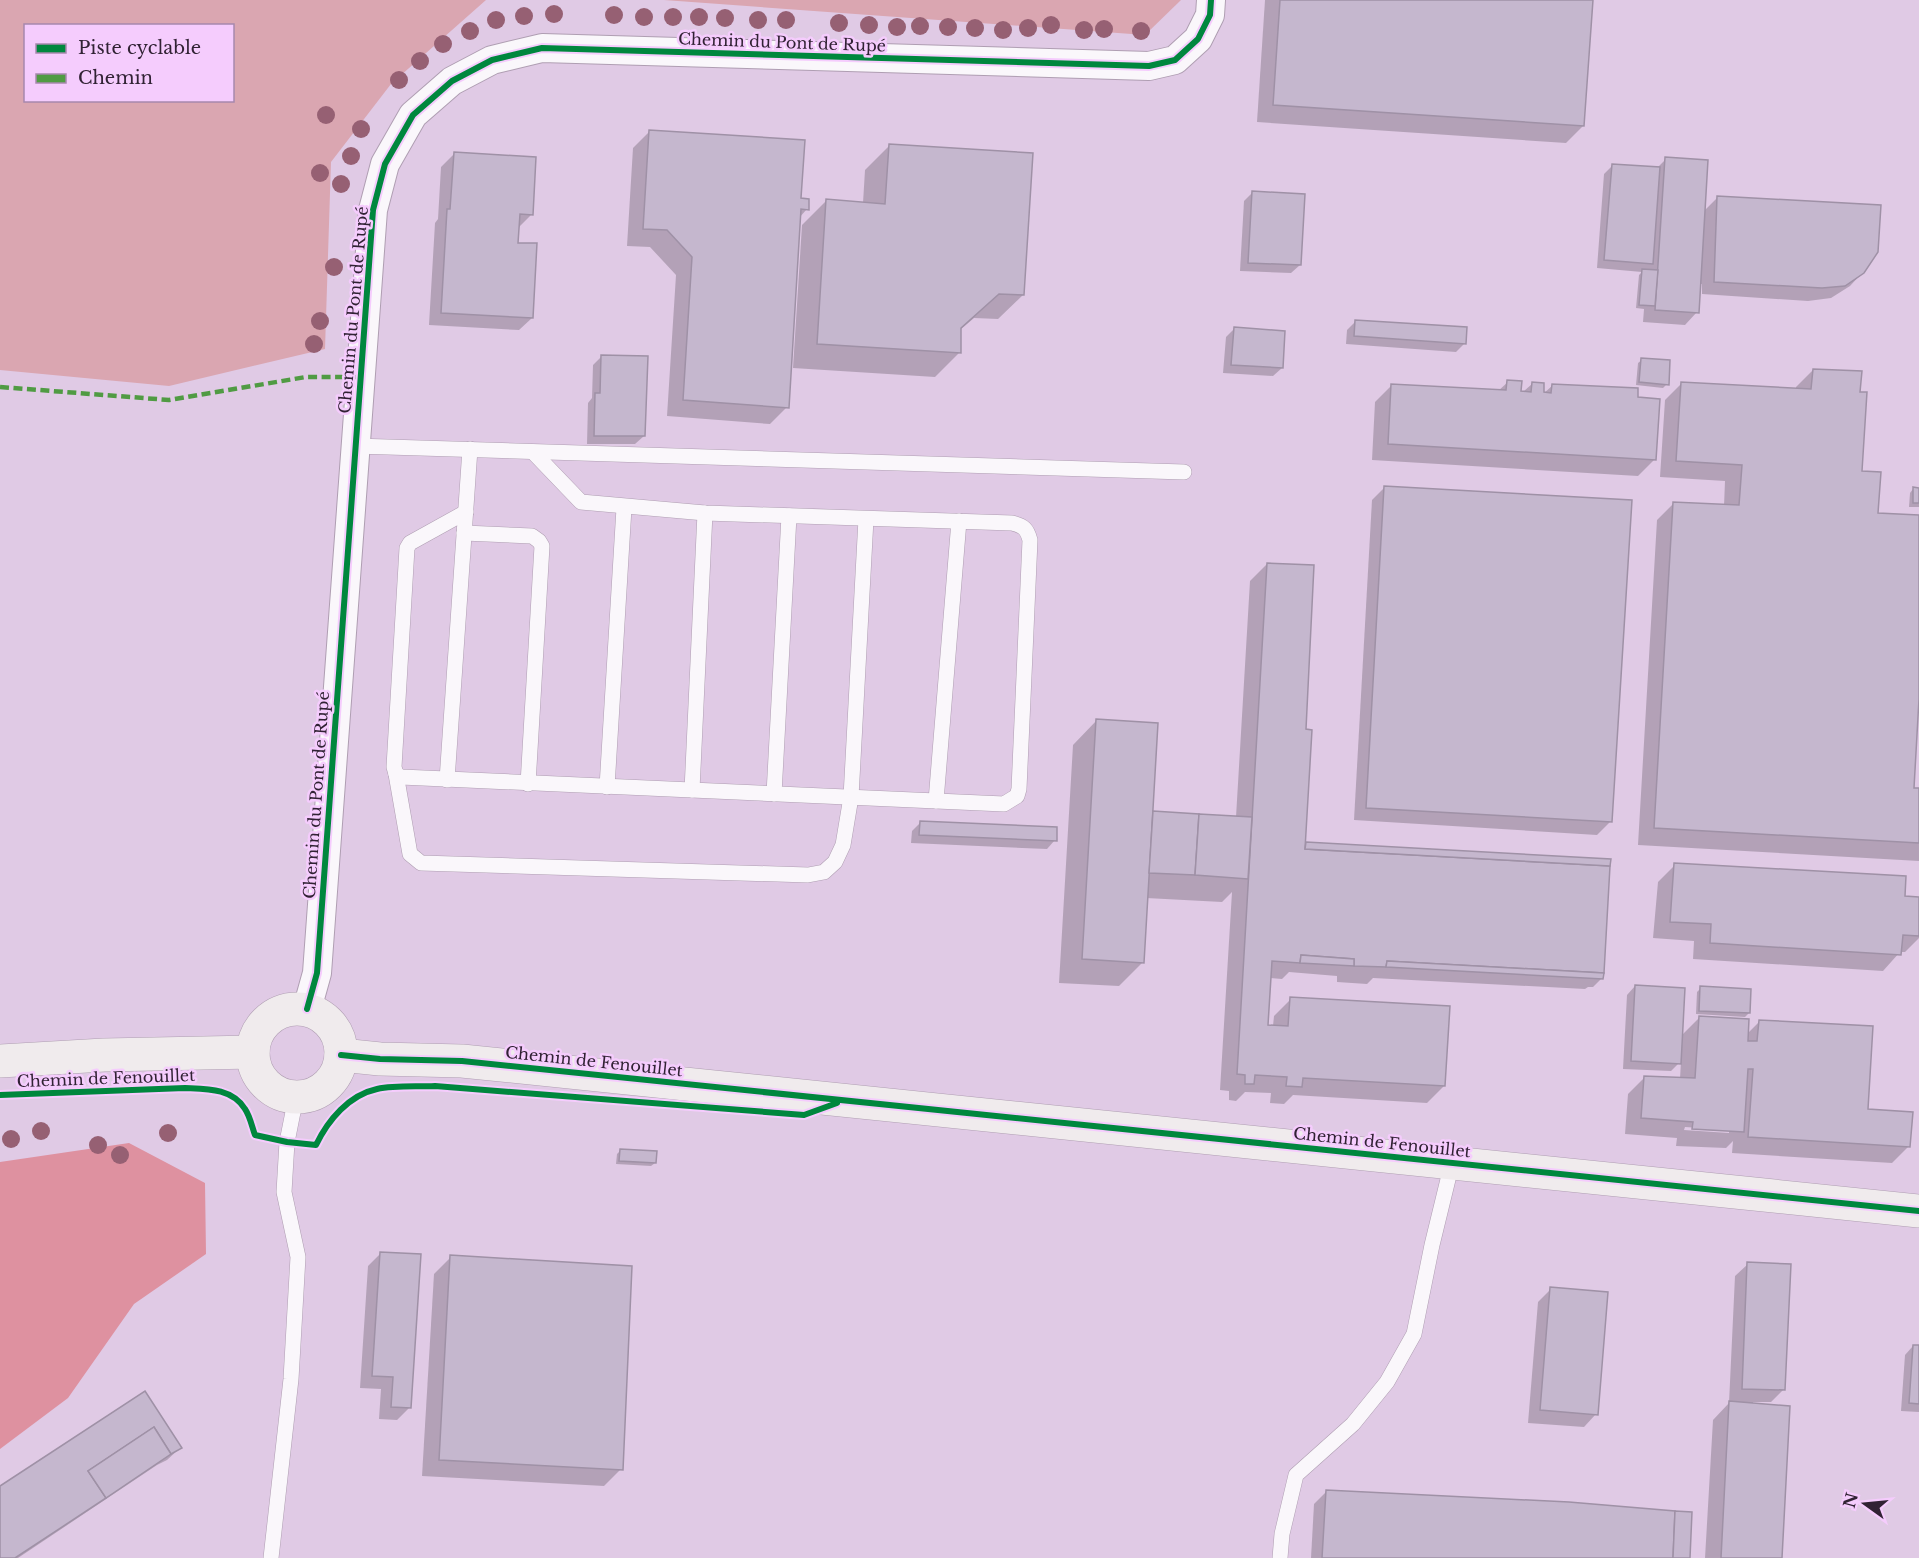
<svg xmlns="http://www.w3.org/2000/svg" width="1919" height="1558" viewBox="0 0 1919 1558" font-family="'Libre Baskerville',serif">
<style>
.green{fill:#daa6b1;fill-rule:evenodd}
.forest{fill:#de91a0}
.shadow{fill:#0003;fill-rule:evenodd}
.building{fill:#c5b7ce;stroke:#9f91a6;stroke-width:1.5}
.lines{fill:none;stroke-linecap:round;stroke-linejoin:round}
.lane-casing{stroke:#af9eb2;stroke-width:16}
.street-casing{stroke:#af9eb2;stroke-width:30}
.secondary-casing{stroke:#af9eb2;stroke-width:34}
.lane{stroke:#faf7fb;stroke-width:15}
.street{stroke:#faf7fb;stroke-width:28}
.secondary{stroke:#f0ebed;stroke-width:33}
.quiet{stroke:#509b43;stroke-width:4.5;stroke-dasharray:9 4.5;stroke-linecap:butt}
.cycleway-casing{stroke:#f5ccfd;stroke-width:10}
.cycleway{stroke:#00873e;stroke-width:6}
.tree{fill:#966073}
.labels{text-anchor:middle;dominant-baseline:central;stroke-width:5;stroke-linejoin:round;paint-order:stroke}
.street-label{font-size:16px;fill:#312234;stroke:#f5ccfd}
</style>
<rect width="100%" height="100%" fill="#e0cae5"/>
<g class="green">
<path d="M0,0H486L391,84L331,162L325,349L169,386L0,370ZM26,26H232V100H26Z"/>
<polygon points="664,0 1181,0 1145,35"/>
</g>
<polygon class="forest" points="129,1143 205,1183 206,1254 134,1304 68,1398 0,1449 0,1162"/>
<g class="shadow">
<polygon points="1265,0 1592,0 1583,126 1566,143 1257,122"/>
<polygon points="650,131 799,199 807,209 799,218 787,407 770,424 667,416 676,275 650,247 627,246 633,148"/>
<polygon points="889,146 1023,295 998,319 974,318 960,330 959,353 935,377 793,368 802,225 826,201 863,203 865,170"/>
<polygon points="454,154 531,215 518,228 517,244 532,318 519,330 429,325 435,223 438,219 441,167"/>
<polygon points="1666,159 1703,212 1718,197 1863,272 1850,286 1831,298 1808,301 1702,294 1702,284 1699,284 1697,312 1685,325 1643,322 1644,309 1636,308 1639,275 1642,272 1597,268 1604,174 1613,165 1656,169"/>
<polygon points="1252,193 1300,265 1291,273 1240,271 1244,201"/>
<polygon points="1356,321 1464,344 1456,352 1346,344 1347,330"/>
<polygon points="1234,329 1282,368 1273,376 1223,373 1226,337"/>
<polygon points="602,356 644,436 635,444 587,444 588,403 592,398 593,365"/>
<polygon points="1642,360 1667,384 1663,388 1636,385 1638,363"/>
<polygon points="1813,370 1859,393 1860,473 1877,514 1919,517 1919,673 1912,789 1919,790 1919,861 1638,845 1657,520 1674,503 1724,506 1725,481 1660,477 1665,400 1682,383 1796,390 1796,387"/>
<polygon points="1508,382 1520,392 1523,392 1532,384 1542,395 1553,385 1636,398 1655,459 1638,476 1372,460 1375,402 1392,385 1498,391"/>
<polygon points="1385,487 1610,822 1597,835 1354,820 1372,500"/>
<polygon points="1913,489 1919,489 1919,507 1909,507 1910,493"/>
<polygon points="1267,564 1305,730 1304,846 1306,843 1602,978 1593,987 1588,987 1585,989 1373,978 1367,984 1337,982 1337,976 1289,972 1282,979 1269,978 1266,1026 1273,1026 1274,1016 1291,999 1444,1086 1427,1103 1293,1095 1284,1104 1270,1103 1271,1093 1245,1092 1236,1101 1229,1100 1229,1091 1220,1090 1232,892 1222,902 1146,898 1143,962 1119,986 1059,983 1073,745 1097,720 1151,812 1236,817 1250,581"/>
<polygon points="920,823 1055,840 1047,849 911,843 912,831"/>
<polygon points="1675,865 1919,898 1919,938 1905,952 1900,952 1883,971 1693,959 1694,941 1653,938 1658,882"/>
<path d="M1635,986L1681,1036L1699,1018L1747,1034L1760,1021L1909,1146L1892,1163L1732,1153L1733,1141L1726,1148L1676,1146L1677,1138L1625,1134L1628,1094L1645,1077L1680,1079L1681,1061L1671,1071L1623,1069L1627,995ZM1685,1127L1729,1130V1133L1684,1130Z"/>
<polygon points="1701,988 1749,1013 1745,1017 1696,1014 1697,992"/>
<polygon points="621,1150 655,1163 651,1166 616,1164 617,1154"/>
<polygon points="381,1253 410,1407 397,1420 379,1419 381,1389 360,1388 368,1266"/>
<polygon points="451,1257 621,1469 604,1486 422,1476 434,1274"/>
<polygon points="1748,1264 1784,1389 1771,1402 1753,1402 1753,1404 1780,1558 1705,1558 1713,1420 1729,1403 1735,1276"/>
<polygon points="1551,1289 1596,1414 1584,1427 1528,1423 1538,1302"/>
<polygon points="1913,1346 1919,1346 1919,1412 1901,1411 1905,1355"/>
<polygon points="180,1448 167,1460 157,1465 18,1558 0,1558 0,1488"/>
<polygon points="1327,1491 1688,1558 1311,1558 1314,1504"/>
</g>
<g class="building">
<polygon points="1280,0 1593,0 1584,126 1273,105"/>
<polygon points="649,130 805,140 801,198 809,199 809,210 801,209 789,408 683,400 692,257 667,230 643,229"/>
<polygon points="889,144 1033,153 1024,295 999,294 961,328 961,353 817,344 826,199 885,204"/>
<polygon points="454,152 536,157 533,215 520,214 518,243 537,243 533,318 441,313 447,209 450,209"/>
<polygon points="1665,157 1708,160 1699,313 1655,310"/>
<polygon points="1612,164 1660,167 1653,264 1604,260"/>
<polygon points="1252,191 1305,194 1301,265 1248,263"/>
<polygon points="1717,196 1881,205 1878,252 1864,273 1845,286 1822,288 1714,282"/>
<polygon points="1642,269 1658,270 1655,306 1639,305"/>
<polygon points="1355,320 1467,327 1466,344 1354,336"/>
<polygon points="1234,327 1285,331 1283,368 1231,365"/>
<polygon points="601,355 648,356 645,436 594,436 595,393 600,393"/>
<polygon points="1641,358 1670,360 1669,385 1639,382"/>
<polygon points="1813,369 1862,371 1860,392 1867,392 1862,471 1881,472 1878,513 1919,515 1919,699 1914,788 1919,788 1919,843 1654,828 1673,502 1739,505 1742,465 1676,461 1681,382 1811,389"/>
<polygon points="1507,380 1522,381 1521,391 1531,392 1532,382 1544,383 1544,392 1551,393 1552,384 1638,388 1638,397 1660,399 1656,460 1388,444 1391,384 1506,390"/>
<polygon points="1384,486 1632,500 1612,822 1366,808"/>
<polygon points="1913,487 1919,488 1919,503 1913,503"/>
<polygon points="1267,563 1314,565 1306,729 1312,730 1305,849 1610,866 1604,973 1387,961 1386,967 1354,966 1354,959 1301,955 1300,963 1272,961 1268,1025 1288,1026 1290,997 1450,1006 1445,1086 1303,1078 1302,1087 1286,1086 1287,1077 1255,1075 1254,1084 1245,1084 1245,1075 1237,1074"/>
<polygon points="1096,719 1158,723 1144,963 1082,959"/>
<polygon points="1153,811 1199,814 1195,875 1149,873"/>
<polygon points="1199,814 1252,817 1248,879 1195,875"/>
<polygon points="920,821 1057,827 1057,841 919,835"/>
<polygon points="1306,842 1611,859 1610,866 1305,849"/>
<polygon points="1674,863 1906,876 1905,896 1919,897 1919,936 1903,935 1901,955 1710,943 1711,924 1670,922"/>
<polygon points="1301,955 1354,959 1354,966 1300,963"/>
<polygon points="1387,961 1604,973 1603,979 1386,967"/>
<polygon points="1635,985 1685,988 1681,1064 1631,1061"/>
<polygon points="1700,986 1751,989 1750,1013 1699,1011"/>
<polygon points="1699,1016 1749,1019 1748,1041 1757,1041 1759,1020 1873,1026 1868,1109 1913,1112 1910,1147 1748,1137 1753,1069 1748,1069 1744,1132 1692,1129 1693,1122 1641,1118 1644,1076 1695,1078"/>
<polygon points="620,1149 657,1151 656,1163 619,1161"/>
<polygon points="380,1252 421,1254 411,1408 391,1407 393,1377 372,1376"/>
<polygon points="450,1255 632,1266 623,1470 439,1460"/>
<polygon points="1747,1262 1791,1264 1785,1390 1742,1389"/>
<polygon points="1550,1287 1608,1292 1598,1415 1540,1410"/>
<polygon points="1913,1345 1919,1345 1919,1404 1909,1403"/>
<polygon points="145,1391 182,1448 171,1454 154,1427 88,1471 106,1498 15,1558 0,1558 0,1486"/>
<polygon points="1729,1401 1790,1406 1782,1558 1721,1558"/>
<polygon points="154,1427 171,1454 106,1498 88,1471"/>
<polygon points="1326,1490 1569,1502 1675,1511 1673,1558 1322,1558"/>
<polygon points="1675,1511 1692,1512 1690,1558 1673,1558"/>
</g>
<g class="lines">
<g class="lane-casing">
<g id="lane">
<polyline points="355,446 1184,472"/>
<path d="M466,512L410,543L407,548L394,767L396,774L401,777L1004,804L1017,796L1019,789L1030,540C1027,529 1024,526 1012,523L705,513L581,502L533,452"/>
<polyline points="464,533 532,536 539,541 542,546 528,784"/>
<polyline points="396,774 410,854 421,863 808,875 824,872 835,862 843,845 851,797 866,519"/>
<polyline points="447,780 470,449"/>
<polyline points="607,787 624,508"/>
<polyline points="692,790 705,513"/>
<polyline points="774,794 789,516"/>
<polyline points="936,801 959,521"/>
<polyline points="271,1558 291,1379 298,1257 284,1192 287,1142 296,1097"/>
<polyline points="1280,1558 1282,1534 1296,1475 1353,1424 1387,1382 1414,1334 1432,1245 1452,1163"/>
</g>
</g>
<g class="street-casing">
<polyline id="street" points="307,1009 317,973 373,210 385,164 413,115 452,81 492,60 542,48 1149,66 1175,60 1198,39 1210,15 1211,0"/>
</g>
<g class="secondary-casing">
<g id="secondary">
<circle cx="297" cy="1053" r="44"/>
<polyline points="341,1055 380,1059 462,1061 1919,1211"/>
<polyline points="0,1061 104,1055 253,1052"/>
</g>
</g>
<use href="#lane" class="lane"/>
<use href="#street" class="street"/>
<use href="#secondary" class="secondary"/>
<polyline class="quiet" points="0,387 169,400 306,377 361,377"/>
<g class="cycleway-casing">
<g id="cycleway">
<polyline points="307,1009 317,973 373,210 385,164 413,115 452,81 492,60 542,48 1149,66 1175,60 1198,39 1210,15 1211,0"/>
<polyline points="341,1055 380,1059 462,1061 1919,1211"/>
<path d="M0,1095L185,1088C206,1089 232,1088 245,1109C250,1116 252,1127 255,1135L287,1142L316,1145C328,1120 349,1095 377,1089C395,1085 416,1087 435,1086L804,1115L837,1103"/>
</g>
</g>
<use href="#cycleway" class="cycleway"/>
</g>
<g class="tree">
<circle cx="554" cy="14" r="9"/>
<circle cx="614" cy="15" r="9"/>
<circle cx="524" cy="16" r="9"/>
<circle cx="644" cy="17" r="9"/>
<circle cx="673" cy="17" r="9"/>
<circle cx="699" cy="17" r="9"/>
<circle cx="725" cy="18" r="9"/>
<circle cx="496" cy="20" r="9"/>
<circle cx="758" cy="20" r="9"/>
<circle cx="786" cy="20" r="9"/>
<circle cx="839" cy="23" r="9"/>
<circle cx="869" cy="25" r="9"/>
<circle cx="1051" cy="25" r="9"/>
<circle cx="920" cy="26" r="9"/>
<circle cx="897" cy="27" r="9"/>
<circle cx="948" cy="27" r="9"/>
<circle cx="975" cy="28" r="9"/>
<circle cx="1028" cy="28" r="9"/>
<circle cx="1104" cy="29" r="9"/>
<circle cx="1003" cy="30" r="9"/>
<circle cx="1084" cy="30" r="9"/>
<circle cx="470" cy="31" r="9"/>
<circle cx="1141" cy="31" r="9"/>
<circle cx="443" cy="44" r="9"/>
<circle cx="420" cy="61" r="9"/>
<circle cx="399" cy="80" r="9"/>
<circle cx="326" cy="115" r="9"/>
<circle cx="361" cy="129" r="9"/>
<circle cx="351" cy="156" r="9"/>
<circle cx="320" cy="173" r="9"/>
<circle cx="341" cy="184" r="9"/>
<circle cx="334" cy="267" r="9"/>
<circle cx="320" cy="321" r="9"/>
<circle cx="314" cy="344" r="9"/>
<circle cx="41" cy="1131" r="9"/>
<circle cx="168" cy="1133" r="9"/>
<circle cx="11" cy="1139" r="9"/>
<circle cx="98" cy="1145" r="9"/>
<circle cx="120" cy="1155" r="9"/>
</g>
<g class="labels">
<g class="street-label">
<text transform="translate(782 42) rotate(2)">Chemin du Pont de Rupé</text>
<text transform="translate(353 310) rotate(-85)">Chemin du Pont de Rupé</text>
<text transform="translate(316 795) rotate(-86)">Chemin du Pont de Rupé</text>
<text transform="translate(594 1061) rotate(6)">Chemin de Fenouillet</text>
<text transform="translate(106 1078) rotate(-2)">Chemin de Fenouillet</text>
<text transform="translate(1382 1142) rotate(6)">Chemin de Fenouillet</text>
</g>
</g>
<rect x="24" y="24" width="210" height="78" fill="#f5ccfd" stroke="#a788ad" stroke-width="1.5"/>
<rect x="36" y="44" width="30" height="9" fill="#00873e" stroke="#a788ad" stroke-width="1.5"/>
<text x="78" y="54" font-size="18" fill="#312234">Piste cyclable</text>
<rect x="36" y="74" width="30" height="9" fill="#509b43" stroke="#a788ad" stroke-width="1.5"/>
<text x="78" y="84" font-size="18" fill="#312234">Chemin</text>
<g transform="translate(1865 1504) rotate(285)" stroke="#f5ccfd" stroke-width="4.5" paint-order="stroke">
<path d="M0-4.5L10 22L0 15L-10 22Z" fill="#312234"/>
<text y="-9" font-size="16" font-weight="bold" text-anchor="middle" fill="#312234">N</text>
</g>
</svg>
